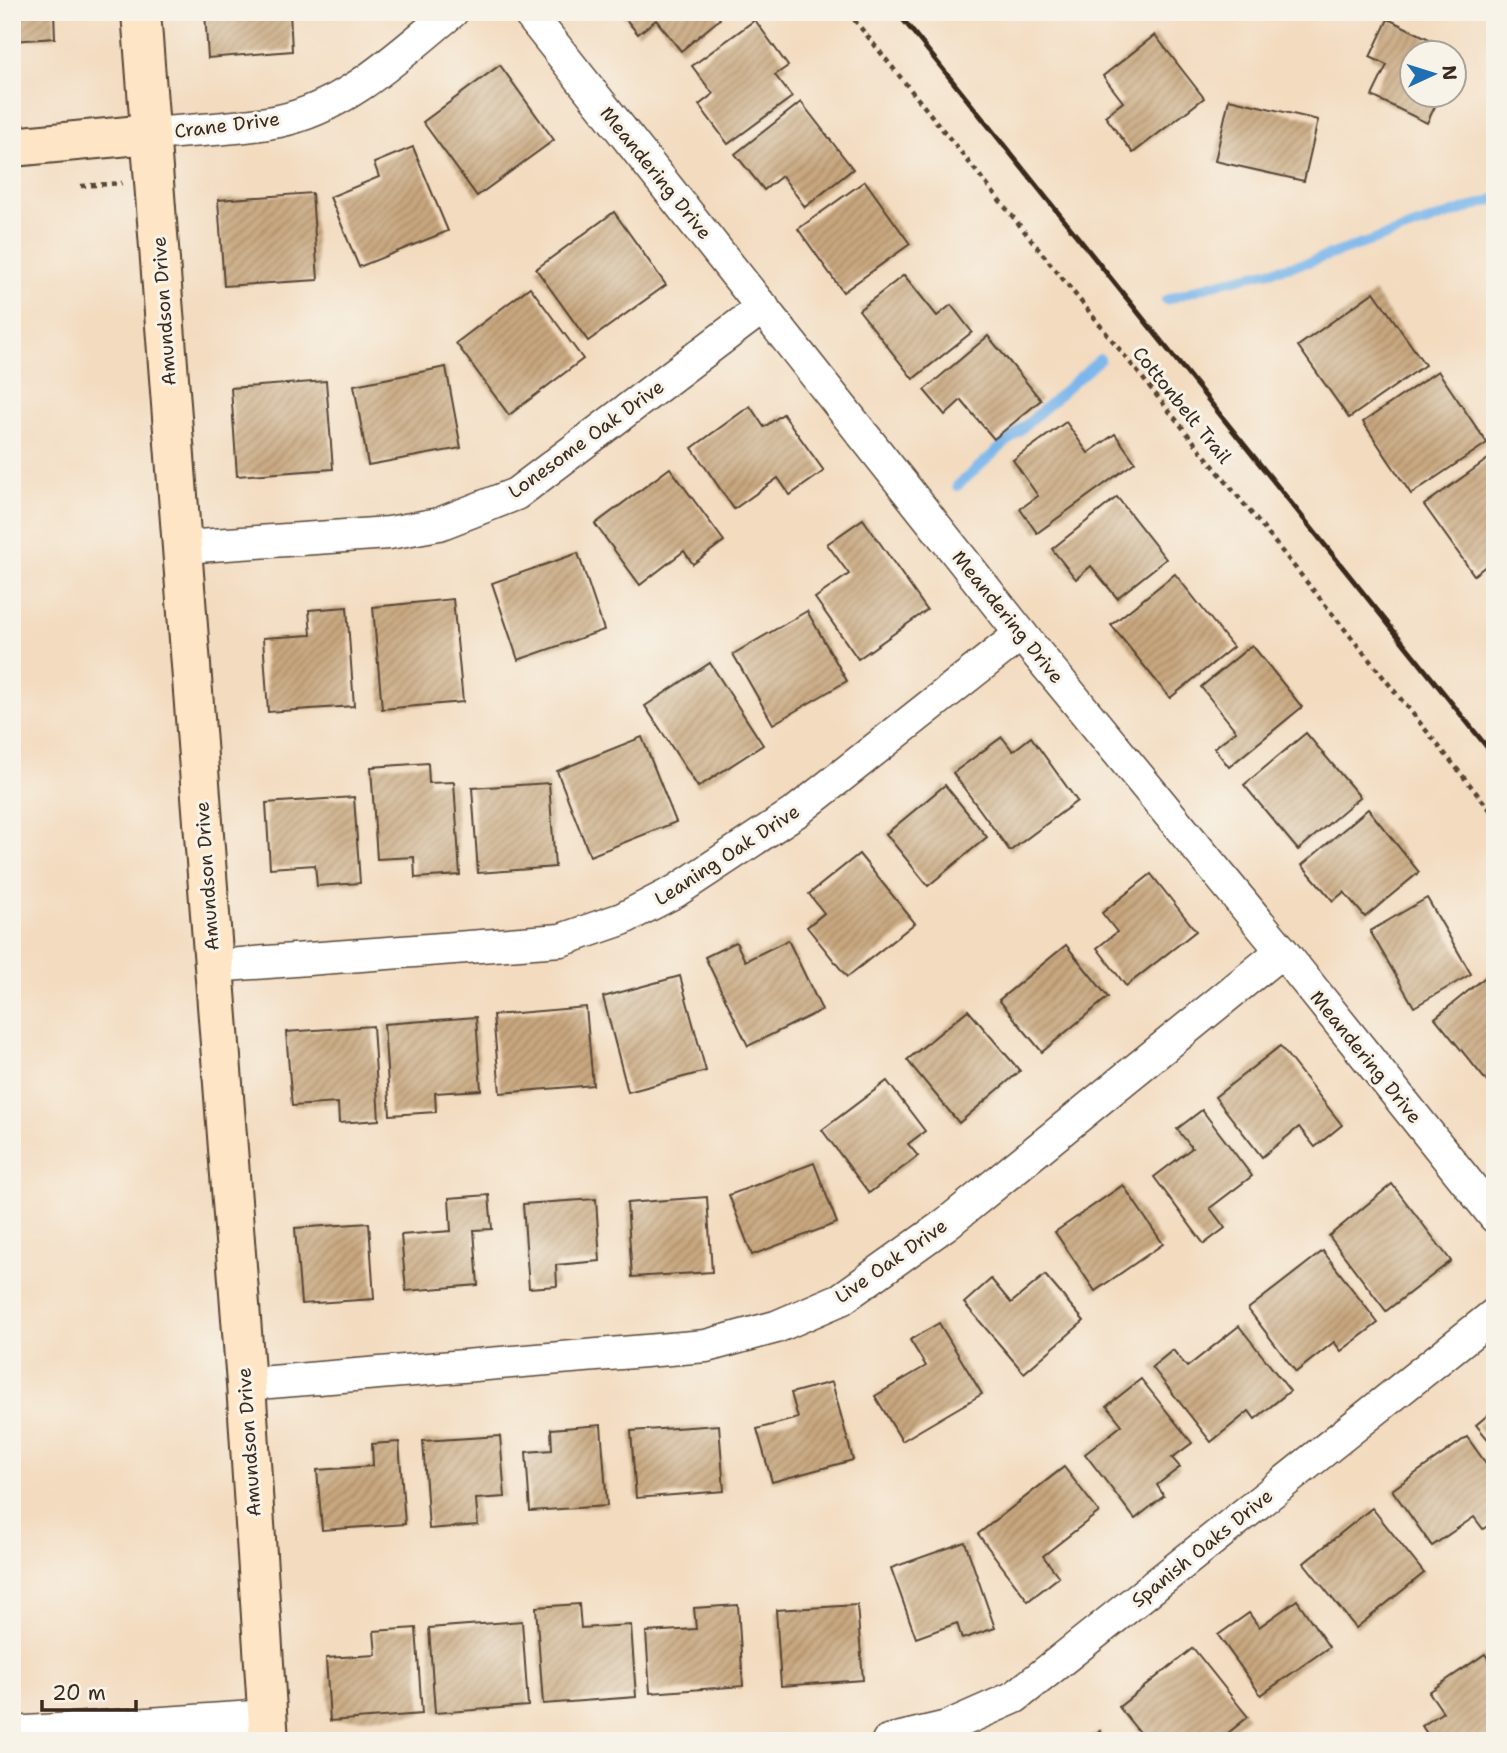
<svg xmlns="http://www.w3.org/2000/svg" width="1507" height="1753" viewBox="0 0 1507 1753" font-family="'Shantell Sans',sans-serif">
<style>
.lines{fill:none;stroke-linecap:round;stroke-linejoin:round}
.stream{stroke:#79b5eb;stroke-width:10}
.building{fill:url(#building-hatch)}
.street-casing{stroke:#574536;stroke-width:35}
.secondary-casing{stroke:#574536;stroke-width:42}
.path{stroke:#574536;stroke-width:4.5;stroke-dasharray:5 5;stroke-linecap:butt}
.street{stroke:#fff;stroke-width:32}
.secondary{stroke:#fee5c5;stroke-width:38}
.rail{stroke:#3b2a1e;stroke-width:5}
.labels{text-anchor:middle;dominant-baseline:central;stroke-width:6;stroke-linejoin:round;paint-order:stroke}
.street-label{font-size:19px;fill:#3b2a1e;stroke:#f7f3e8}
</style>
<defs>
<pattern id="building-hatch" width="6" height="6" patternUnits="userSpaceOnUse" patternTransform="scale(1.75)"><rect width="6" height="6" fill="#c8a77f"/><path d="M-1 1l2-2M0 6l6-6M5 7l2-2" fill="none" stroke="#a48867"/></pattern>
</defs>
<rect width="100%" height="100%" fill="#f7f3e8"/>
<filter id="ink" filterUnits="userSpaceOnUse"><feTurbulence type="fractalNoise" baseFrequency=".0143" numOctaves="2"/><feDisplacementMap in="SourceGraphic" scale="14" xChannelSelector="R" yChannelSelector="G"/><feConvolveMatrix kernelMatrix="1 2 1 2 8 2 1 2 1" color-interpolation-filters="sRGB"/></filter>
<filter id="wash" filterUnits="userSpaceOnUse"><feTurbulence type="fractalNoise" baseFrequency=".00686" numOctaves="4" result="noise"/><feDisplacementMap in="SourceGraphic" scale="28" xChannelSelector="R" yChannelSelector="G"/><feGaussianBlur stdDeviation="1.57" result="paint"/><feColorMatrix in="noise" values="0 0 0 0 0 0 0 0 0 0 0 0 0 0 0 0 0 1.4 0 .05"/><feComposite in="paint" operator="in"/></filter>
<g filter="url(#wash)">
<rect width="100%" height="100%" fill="#f3dbbf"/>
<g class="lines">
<g class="stream">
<polyline points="1166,300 1214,284 1309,262 1495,199"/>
<polyline points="957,486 1100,359"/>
</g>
</g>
<g id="blocks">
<g class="building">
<polygon points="12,12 54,12 55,38 12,41"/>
<polygon points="205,12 290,12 292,51 208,58"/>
<polygon points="620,12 714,12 720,19 681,51 656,20 638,34"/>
<polygon points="1388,19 1460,54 1454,66 1454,52 1412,52 1412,94 1441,94 1427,123 1372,96 1387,65 1370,57"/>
<polygon points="755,20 788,66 775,75 792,97 728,144 699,105 713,94 692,66"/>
<polygon points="1155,35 1204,98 1133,153 1105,116 1123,102 1103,76"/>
<polygon points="500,65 554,140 477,196 423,122"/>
<polygon points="1229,99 1318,120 1304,181 1215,161"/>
<polygon points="801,102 853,169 805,207 782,176 764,190 735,154"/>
<polygon points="413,147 448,231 359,267 330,197 379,177 374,163"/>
<polygon points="865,181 910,244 843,292 798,229"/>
<polygon points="312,193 318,280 224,286 218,200"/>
<polygon points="614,212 666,285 588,341 536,269"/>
<polygon points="904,275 937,316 951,305 972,332 913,379 859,310"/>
<polygon points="530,287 583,359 509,415 456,343"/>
<polygon points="1374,292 1425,365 1349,418 1298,346"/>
<polygon points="988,336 1041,400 994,439 961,400 945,415 924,390"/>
<polygon points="446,367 461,448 368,465 354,385"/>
<polygon points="1438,371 1487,443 1411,494 1363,422"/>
<polygon points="326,381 333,469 237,476 231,388"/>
<polygon points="750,406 764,427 783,414 824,471 790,495 778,478 734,509 692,448"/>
<polygon points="1066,422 1088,453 1115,434 1135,462 1037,533 1020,509 1038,496 1013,460"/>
<polygon points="1495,454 1495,559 1474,575 1424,505"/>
<polygon points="670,468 724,541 693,564 684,551 640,585 595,524"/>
<polygon points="1117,497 1166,559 1117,598 1091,566 1076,579 1052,549"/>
<polygon points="863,519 927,610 858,659 815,598 849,574 827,544"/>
<polygon points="578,553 604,630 518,660 492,583"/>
<polygon points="1175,574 1233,647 1170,698 1111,625"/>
<polygon points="1495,577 1495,595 1486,584"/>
<polygon points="453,599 463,702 382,709 373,607"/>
<polygon points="347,607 354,706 268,712 263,638 311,635 309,610"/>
<polygon points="807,611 847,681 773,724 733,654"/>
<polygon points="1252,645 1302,707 1229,767 1214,748 1236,731 1201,687"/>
<polygon points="710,663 763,745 698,787 645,706"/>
<polygon points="1306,733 1360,797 1298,850 1244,785"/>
<polygon points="642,737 676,822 590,856 557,771"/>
<polygon points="1002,737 1013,751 1031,737 1077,801 1010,851 953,773"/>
<polygon points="428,763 429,783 454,782 460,875 415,878 414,857 377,859 371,767"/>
<polygon points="549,783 555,867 478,873 472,788"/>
<polygon points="945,785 987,837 928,886 886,834"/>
<polygon points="354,797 360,883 317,886 315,865 270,868 266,803"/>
<polygon points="1368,809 1419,872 1365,917 1344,892 1333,901 1302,865"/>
<polygon points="859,854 915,923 847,977 807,927 824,913 809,894"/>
<polygon points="1151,874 1196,931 1126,986 1097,948 1117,932 1102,913"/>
<polygon points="1427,898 1471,974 1414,1007 1370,931"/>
<polygon points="788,940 822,1010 748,1046 705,957 736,942 745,961"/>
<polygon points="1066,945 1108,997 1042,1052 999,1000"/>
<polygon points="1494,970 1495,1077 1488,1083 1435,1018"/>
<polygon points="680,976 706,1071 628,1092 603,997"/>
<polygon points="586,1007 593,1085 500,1093 493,1015"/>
<polygon points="968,1010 1020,1071 959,1123 907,1060"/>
<polygon points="476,1017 481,1090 435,1093 436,1112 390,1115 384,1024"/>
<polygon points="373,1026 379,1120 339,1123 338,1103 292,1106 286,1032"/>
<polygon points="1280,1046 1342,1125 1315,1147 1299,1127 1262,1157 1215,1097"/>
<polygon points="887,1081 925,1131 908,1144 918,1156 869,1193 822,1130"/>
<polygon points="1202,1110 1252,1176 1210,1208 1225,1228 1204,1244 1154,1177 1192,1148 1177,1129"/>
<polygon points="814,1163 837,1223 752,1255 729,1195"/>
<polygon points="1392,1184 1451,1261 1386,1311 1329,1236"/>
<polygon points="1123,1185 1163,1244 1095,1291 1055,1232"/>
<polygon points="489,1195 492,1229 474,1230 478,1285 406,1291 401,1235 451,1231 449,1198"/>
<polygon points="707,1197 712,1272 632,1277 627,1203"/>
<polygon points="596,1199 600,1261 556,1265 557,1286 529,1288 523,1204"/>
<polygon points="369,1223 374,1299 301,1304 295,1228"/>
<polygon points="1323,1251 1378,1323 1341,1351 1334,1342 1296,1372 1248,1309"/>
<polygon points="1045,1275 1084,1321 1024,1373 964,1303 991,1279 1011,1303"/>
<polygon points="939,1323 982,1394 902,1441 875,1396 926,1366 910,1340"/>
<polygon points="1239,1326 1290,1391 1255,1419 1249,1411 1211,1442 1152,1367 1173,1350 1187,1367"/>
<polygon points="1141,1379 1192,1443 1172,1458 1180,1467 1157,1485 1164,1496 1135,1519 1085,1454 1122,1425 1107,1406"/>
<polygon points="832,1382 853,1460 772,1482 757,1429 798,1418 791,1393"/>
<polygon points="1495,1409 1495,1448 1476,1425"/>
<polygon points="601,1425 607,1506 530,1511 526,1452 552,1450 551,1429"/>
<polygon points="719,1425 724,1491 636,1498 631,1431"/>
<polygon points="500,1436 505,1497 476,1499 478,1525 429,1529 423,1441"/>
<polygon points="1467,1437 1495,1476 1495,1521 1483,1529 1474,1517 1432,1546 1392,1490"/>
<polygon points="399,1442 405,1524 322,1530 317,1470 373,1466 372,1444"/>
<polygon points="1064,1467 1099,1512 1043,1556 1059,1577 1028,1601 978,1534"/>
<polygon points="1372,1508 1424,1573 1356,1628 1304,1563"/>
<polygon points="965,1542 995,1628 962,1639 957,1623 916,1638 891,1568"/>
<polygon points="1297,1600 1329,1647 1261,1695 1218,1635 1249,1613 1259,1627"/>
<polygon points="579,1604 581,1628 631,1625 636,1697 543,1704 536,1607"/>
<polygon points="738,1605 743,1686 650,1693 646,1632 696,1629 694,1608"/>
<polygon points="857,1605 863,1680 781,1686 776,1610"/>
<polygon points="522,1621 528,1706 435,1713 429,1628"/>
<polygon points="416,1628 422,1714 330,1721 326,1658 376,1655 374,1631"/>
<polygon points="1193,1648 1248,1717 1218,1741 1146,1741 1119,1707"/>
<polygon points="1485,1654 1495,1669 1495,1741 1432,1741 1422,1726 1443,1712 1429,1692"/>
<polygon points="1100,1731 1105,1741 1082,1741"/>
</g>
</g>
</g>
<g filter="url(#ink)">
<use href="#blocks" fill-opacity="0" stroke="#574536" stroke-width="2"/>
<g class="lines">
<g class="street-casing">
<g id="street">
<polyline points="528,12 1021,634 1282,951 1495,1217"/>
<path d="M150,134C193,130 237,129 279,121C347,107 400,54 452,12"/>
<polyline points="182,547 389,533 439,524 516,494 763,307"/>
<polyline points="214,966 561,940 622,919 676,891 797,811 1021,634"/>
<polyline points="246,1384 706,1346 776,1327 841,1299 946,1224 1282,951"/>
<polyline points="12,1733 267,1716"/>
<polyline points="888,1741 947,1727 1015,1697 1495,1314"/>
</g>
</g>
<g class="secondary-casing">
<g id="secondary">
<polyline points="141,12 246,1384 269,1741"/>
<polyline points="12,147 150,134"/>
</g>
</g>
<g class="path">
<polyline points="848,12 1495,816"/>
<polyline points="81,186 122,183"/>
</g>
<use href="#street" class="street"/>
<use href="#secondary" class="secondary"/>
<polyline class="rail" points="897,12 1495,757"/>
</g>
</g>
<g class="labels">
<g class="street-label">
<text transform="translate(227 125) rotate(-7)">Crane Drive</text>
<text transform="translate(656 173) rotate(51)">Meandering Drive</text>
<text transform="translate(164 311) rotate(-94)">Amundson Drive</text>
<text transform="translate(1182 405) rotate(51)">Cottonbelt Trail</text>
<text transform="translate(586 439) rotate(-36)">Lonesome Oak Drive</text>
<text transform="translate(1008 617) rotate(51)">Meandering Drive</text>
<text transform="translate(727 855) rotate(-33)">Leaning Oak Drive</text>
<text transform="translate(207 876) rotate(-94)">Amundson Drive</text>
<text transform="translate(1366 1057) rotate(51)">Meandering Drive</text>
<text transform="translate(891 1261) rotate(-35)">Live Oak Drive</text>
<text transform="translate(249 1442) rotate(-94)">Amundson Drive</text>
<text transform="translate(1202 1548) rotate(-39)">Spanish Oaks Drive</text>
</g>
</g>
<rect width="1507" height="1753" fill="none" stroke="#f7f3e8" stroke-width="42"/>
<g transform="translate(1433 74) rotate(86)"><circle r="33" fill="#f7f3e8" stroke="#aca397" stroke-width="2"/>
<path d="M0-5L12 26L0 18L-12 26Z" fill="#1f6fb2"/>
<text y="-10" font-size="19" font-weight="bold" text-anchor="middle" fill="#3b2a1e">N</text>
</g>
<path d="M42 1700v10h94v-10" fill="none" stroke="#3b2a1e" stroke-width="3.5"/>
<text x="52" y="1700" font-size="21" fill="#3b2a1e" stroke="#f7f3e8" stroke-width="5" paint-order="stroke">20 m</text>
</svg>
